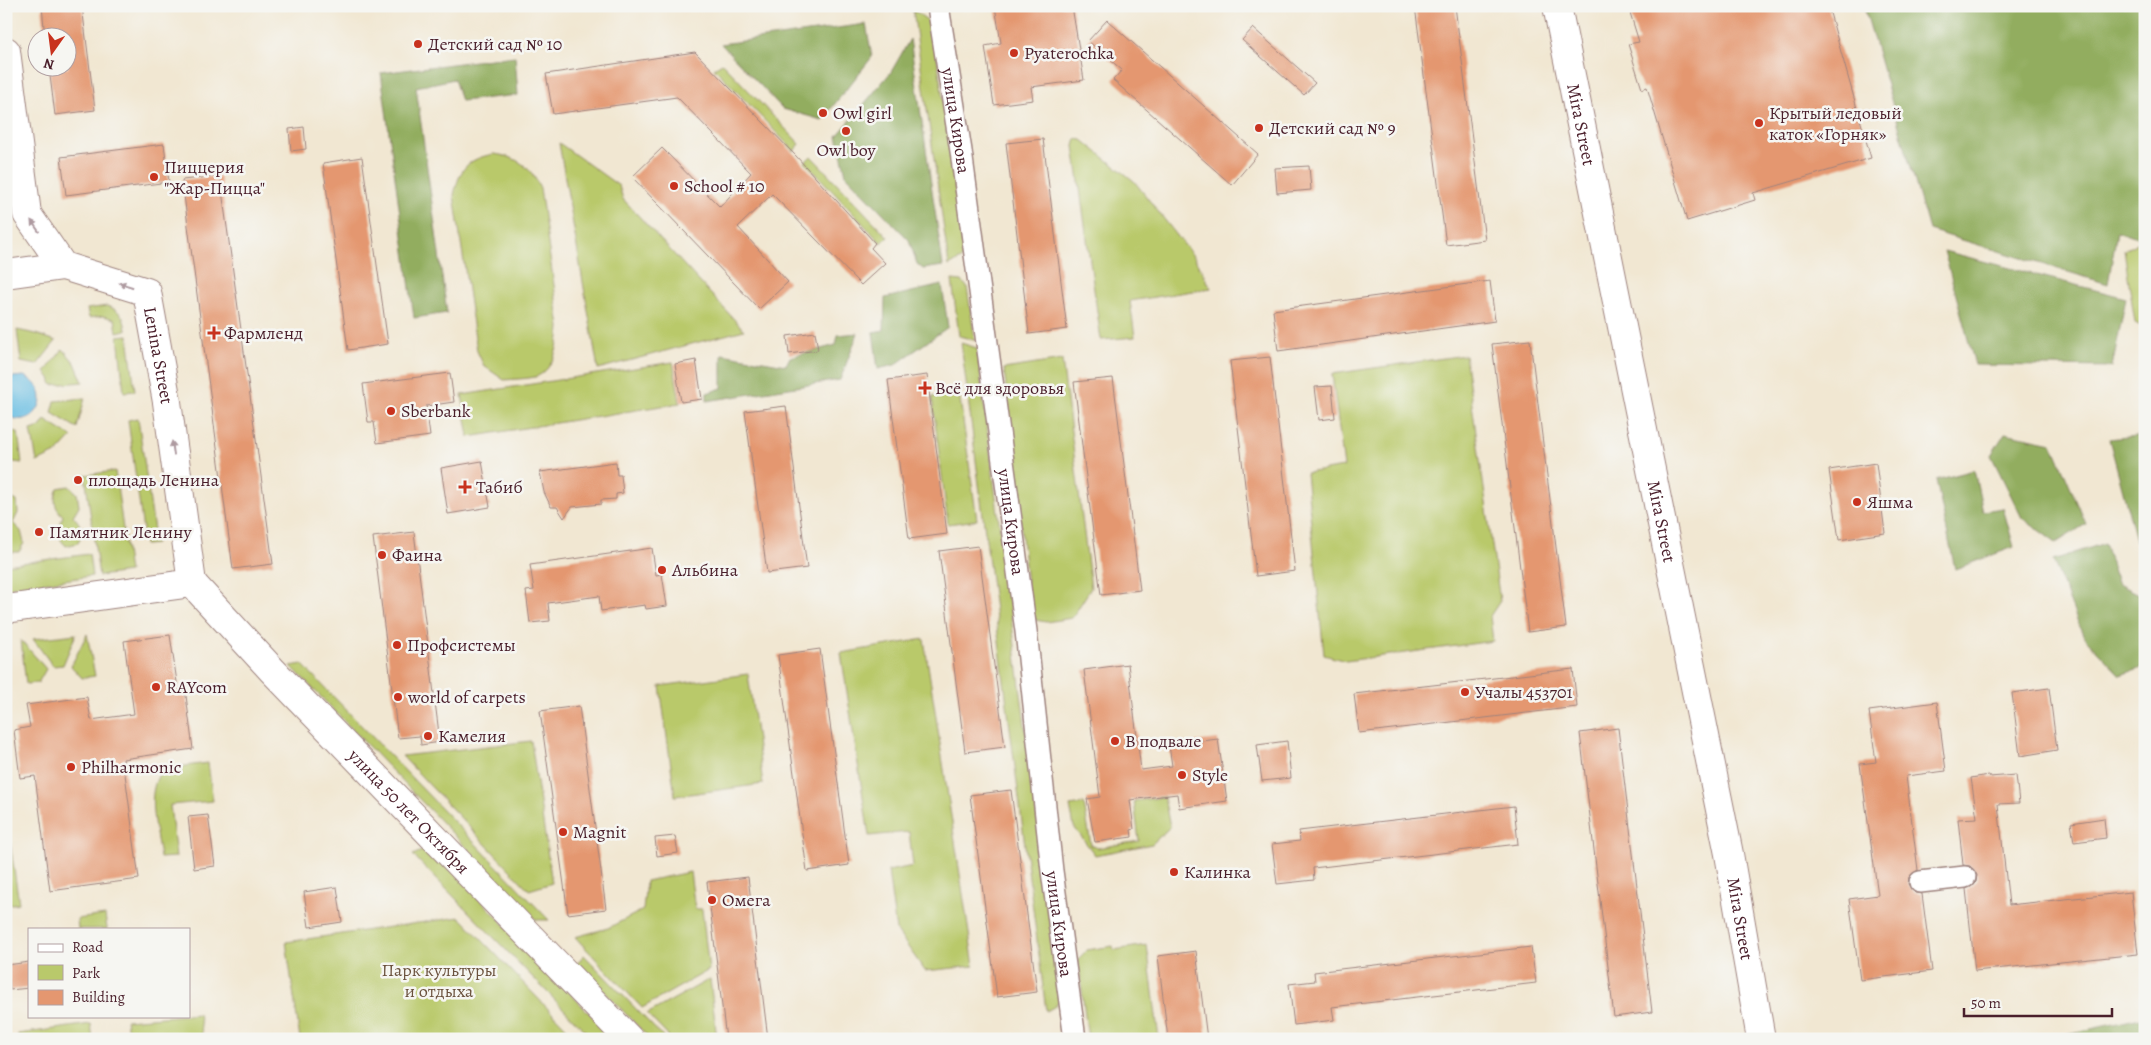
<svg xmlns="http://www.w3.org/2000/svg" width="2151" height="1045" viewBox="0 0 2151 1045" font-family="Alegreya,serif">
<style>
.green{fill:#b9c96b;stroke:#82744b}
.forest{fill:#92ad5f;stroke:#6e6645}
.water{fill:#65bce2;stroke:#586e86}
.building{fill:#e49770}
.lines{fill:none;stroke-linecap:round;stroke-linejoin:round}
.street-casing{stroke:#9e837e;stroke-width:24}
.secondary-casing{stroke:#9e837e;stroke-width:30}
.street{stroke:#fff;stroke-width:21}
.secondary{stroke:#fff;stroke-width:28}
.oneway{fill:#ae9aa0}
.poi-dot{fill:#c8321e;stroke:#f6f6f2;stroke-width:2}
.labels{text-anchor:middle;dominant-baseline:central;stroke-width:5;stroke-linejoin:round;paint-order:stroke}
.poi-label{font-size:18px;fill:#4a1f2b;stroke:#f6f6f2;text-anchor:start}
.street-label{font-size:18px;fill:#4a1f2b;stroke:#f6f6f2}
.park-label{font-size:18px;fill:#6b523e;stroke:#f6f6f2}
</style>
<rect width="100%" height="100%" fill="#f6f6f2"/>
<filter id="ink" filterUnits="userSpaceOnUse"><feTurbulence type="fractalNoise" baseFrequency=".02" numOctaves="2"/><feDisplacementMap in="SourceGraphic" scale="10" xChannelSelector="R" yChannelSelector="G"/><feConvolveMatrix kernelMatrix="1 2 1 2 8 2 1 2 1" color-interpolation-filters="sRGB"/></filter>
<filter id="wash" filterUnits="userSpaceOnUse"><feTurbulence type="fractalNoise" baseFrequency=".0096" numOctaves="4" result="noise"/><feDisplacementMap in="SourceGraphic" scale="20" xChannelSelector="R" yChannelSelector="G"/><feGaussianBlur stdDeviation="1.12" result="paint"/><feColorMatrix in="noise" values="0 0 0 0 0 0 0 0 0 0 0 0 0 0 0 0 0 1.4 0 .05"/><feComposite in="paint" operator="in"/></filter>
<g filter="url(#wash)">
<rect width="100%" height="100%" fill="#f1e7d2"/>
<g class="green">
<polygon points="913,10 930,22 934,33 964,257 949,266"/>
<polygon points="722,63 800,144 794,151 714,68"/>
<polygon points="1076,139 1082,140 1134,181 1194,257 1211,288 1130,301 1135,337 1101,340 1074,146"/>
<polygon points="559,143 619,186 623,199 744,330 598,369"/>
<path d="M494,154C518,157 531,167 540,188L560,327C559,344 554,371 535,377C526,379 514,379 504,380L484,366L477,351L454,195C460,168 467,159 494,154Z"/>
<polygon points="811,156 888,237 881,243 805,162"/>
<polygon points="2145,239 2145,328 2135,323 2124,250"/>
<polygon points="952,280 962,281 967,287 975,340 959,336"/>
<path d="M107,306C121,311 124,316 126,330L117,332L115,319L103,316L89,318L87,309Z"/>
<polygon points="17,330 36,334 56,341 37,365 21,362"/>
<polygon points="128,335 135,391 124,392 118,336"/>
<polygon points="961,343 977,348 1060,1000 1054,1007 1046,1011"/>
<polygon points="63,349 75,363 83,382 52,385 50,378 45,372"/>
<polygon points="1465,355 1500,601 1490,616 1493,641 1346,661 1324,655 1306,473 1344,467 1332,374"/>
<polygon points="1062,360 1091,588 1072,618 1046,622 1035,620 1029,602 1004,369"/>
<polygon points="673,362 680,403 469,437 462,395"/>
<polygon points="959,392 977,520 948,524 932,397"/>
<polygon points="85,398 77,428 52,413 55,401"/>
<polygon points="138,418 156,544 145,545 128,420"/>
<polygon points="45,420 72,437 58,452 37,462 31,430 40,427"/>
<polygon points="6,430 18,432 22,463 6,461"/>
<polygon points="115,471 129,572 99,576 85,475"/>
<path d="M69,486L77,493L79,506L73,516C82,525 84,532 78,543L66,546C56,536 57,529 63,516C54,507 53,500 58,488Z"/>
<polygon points="6,496 17,501 18,513 13,523 21,531 24,543 19,552 6,552"/>
<polygon points="89,554 92,576 6,588 6,565"/>
<polygon points="76,634 63,665 53,666 33,639"/>
<polygon points="87,634 95,676 82,678 71,666"/>
<polygon points="924,639 974,966 925,971 896,930 888,871 913,866 909,832 869,836 841,653"/>
<polygon points="21,640 46,669 38,683 26,684"/>
<polygon points="302,664 549,920 536,920 291,666"/>
<polygon points="748,674 763,784 675,796 660,686"/>
<polygon points="531,741 552,883 529,890 402,756"/>
<path d="M208,763L213,801L170,805L176,857L160,858C157,831 143,792 163,769Z"/>
<polygon points="1164,797 1170,827 1152,844 1095,855 1074,827 1070,806 1084,804 1091,845 1097,848 1139,841 1134,801"/>
<polygon points="6,816 19,903 6,905"/>
<polygon points="430,847 614,1039 593,1039 413,855"/>
<polygon points="690,872 695,909 702,909 709,970 642,1008 575,937 608,928 643,910 646,881"/>
<polygon points="105,915 107,929 78,929 77,919"/>
<polygon points="460,917 577,1039 300,1039 286,942"/>
<polygon points="1147,945 1159,1039 1088,1039 1078,959 1087,950 1113,946 1114,950"/>
<polygon points="584,955 665,1039 650,1039 577,963"/>
<polygon points="710,979 717,1039 671,1039 647,1014"/>
<polygon points="199,1014 203,1039 129,1039 126,1020"/>
<polygon points="91,1024 93,1039 18,1039 18,1034"/>
</g>
<g class="forest">
<polygon points="1864,6 2145,6 2145,239 2117,231 2108,284 1929,230"/>
<polygon points="866,24 872,57 822,120 783,109 721,44"/>
<polygon points="910,39 943,266 923,269 917,264 909,240 846,175 837,136 891,72"/>
<polygon points="515,56 518,95 461,101 454,79 416,87 447,313 414,318 381,73"/>
<polygon points="1944,251 2126,298 2112,367 1975,365"/>
<polygon points="942,285 948,327 895,365 878,369 873,332 884,330 885,298"/>
<polygon points="858,333 840,380 707,401 707,393 722,388 722,354 786,365 790,357 836,345 838,335"/>
<polygon points="2005,433 2052,443 2086,524 2056,543 2022,518 1991,455"/>
<polygon points="2145,435 2145,573 2109,439"/>
<polygon points="1974,470 1983,511 2003,508 2014,547 1955,569 1936,480"/>
<polygon points="2105,543 2117,583 2145,597 2145,667 2120,675 2084,637 2053,560"/>
<polygon points="2145,1017 2145,1039 2045,1039"/>
</g>
<path class="water" d="M24,376C60,393 31,434 6,414V381L13,377Z"/>
<g id="blocks">
<g class="building">
<polygon points="42,6 82,6 95,110 55,115 49,68 68,68 68,38 45,38"/>
<polygon points="995,6 1072,6 1084,80 1031,87 1033,100 994,105 985,46 1001,43"/>
<polygon points="1415,6 1455,6 1485,240 1446,245"/>
<polygon points="1628,6 1828,6 1871,158 1753,193 1755,200 1687,221 1647,87 1642,89 1628,44 1639,42"/>
<polygon points="1107,20 1258,154 1232,185 1113,80 1122,70 1088,41"/>
<polygon points="1253,28 1315,83 1304,95 1242,40"/>
<polygon points="695,52 796,156 875,243 871,248 885,263 861,285 772,194 738,227 788,282 759,309 632,177 662,148 720,207 751,173 677,97 553,114 546,74"/>
<polygon points="304,127 306,149 291,151 289,129"/>
<polygon points="1043,139 1067,329 1029,334 1006,143"/>
<polygon points="164,144 169,182 66,195 61,157"/>
<polygon points="362,157 388,344 348,350 323,163"/>
<polygon points="1309,166 1311,190 1277,193 1275,168"/>
<polygon points="220,176 273,564 233,569 182,180"/>
<polygon points="1490,281 1495,321 1278,351 1273,310"/>
<polygon points="815,332 818,350 789,354 787,336"/>
<polygon points="1530,340 1566,627 1528,632 1492,344"/>
<polygon points="1270,357 1295,571 1256,576 1230,361"/>
<polygon points="696,360 702,399 681,402 675,364"/>
<polygon points="450,373 454,402 426,406 430,436 377,443 374,422 368,422 363,384"/>
<polygon points="927,375 947,534 909,539 888,380"/>
<polygon points="1113,378 1140,590 1101,595 1074,382"/>
<polygon points="1332,386 1335,418 1319,420 1315,387"/>
<polygon points="786,406 807,568 767,573 745,411"/>
<polygon points="482,461 490,507 448,514 441,468"/>
<polygon points="616,462 617,475 621,475 623,493 616,494 616,499 601,500 601,504 572,507 564,518 557,507 551,507 544,492 540,472"/>
<polygon points="1876,463 1885,533 1839,540 1829,470"/>
<polygon points="414,532 440,742 421,745 420,736 398,738 373,537"/>
<polygon points="978,546 1005,747 965,752 939,551"/>
<polygon points="652,548 656,575 662,574 667,606 646,609 645,605 601,611 599,596 548,603 550,621 530,623 526,591 534,590 530,565"/>
<polygon points="170,635 178,689 185,688 193,749 123,759 139,879 50,891 35,776 20,778 14,730 30,727 26,705 87,697 91,720 134,714 124,641"/>
<polygon points="820,649 849,865 807,871 778,655"/>
<polygon points="1128,664 1141,770 1172,766 1169,745 1218,739 1227,801 1179,808 1177,794 1130,800 1134,829 1131,830 1132,837 1095,842 1087,799 1100,797 1084,670"/>
<polygon points="1573,669 1577,707 1359,733 1354,694"/>
<polygon points="2049,688 2057,750 2020,756 2012,693"/>
<polygon points="1937,702 1946,771 1906,776 1918,870 1909,877 1908,884 1915,893 1922,894 1932,971 1860,980 1849,899 1878,895 1860,764 1876,762 1869,711"/>
<polygon points="579,706 606,909 568,914 540,711"/>
<polygon points="1618,728 1652,1012 1614,1017 1580,733"/>
<polygon points="1287,741 1291,778 1262,781 1257,745"/>
<polygon points="1989,775 1989,777 2016,775 2019,803 1998,804 2009,905 2131,892 2138,954 1975,971 1966,889 1976,882 1977,875 1970,866 1963,865 1958,819 1977,818 1971,778"/>
<polygon points="1011,790 1037,992 997,997 970,795"/>
<polygon points="1514,806 1518,844 1313,868 1314,880 1277,884 1272,844 1300,841 1299,831"/>
<polygon points="208,815 215,866 194,869 188,817"/>
<polygon points="2104,818 2106,838 2074,842 2071,823"/>
<polygon points="675,836 678,853 657,856 655,838"/>
<polygon points="748,877 768,1039 726,1039 707,882"/>
<polygon points="337,887 342,922 309,927 304,892"/>
<polygon points="1531,947 1536,983 1332,1007 1334,1020 1294,1025 1289,984 1315,981 1314,972"/>
<polygon points="1196,951 1207,1039 1168,1039 1158,956"/>
<polygon points="29,962 29,988 10,990 7,965"/>
</g>
</g>
</g>
<g filter="url(#ink)">
<use href="#blocks" fill-opacity="0" stroke="#9e837e" stroke-width="1"/>
<g class="lines">
<g class="street-casing">
<g id="street">
<path id="s1" d="M938,6L961,151L1026,631L1052,871L1075,1039"/>
<polyline points="1920,882 1965,877"/>
</g>
</g>
<g class="secondary-casing">
<g id="secondary">
<path id="s2" d="M1557,6L1729,854L1761,1039"/>
<path id="s3" d="M6,51L27,214L63,266L147,292L167,402L192,583"/>
<polyline points="6,274 63,266"/>
<path id="s4" d="M192,583L272,670L629,1039"/>
<polyline points="6,609 192,583"/>
</g>
</g>
<use href="#street" class="street"/>
<use href="#secondary" class="secondary"/>
</g>
<defs><path id="oneway-solid" d="M-6-.8H1V-3.2L6.5 0L1 3.2V.8H-6Z" transform="scale(1.25)"/></defs>
<g class="oneway">
<use href="#oneway-solid" transform="translate(35 226) rotate(-125)"/>
<use href="#oneway-solid" transform="translate(126 285) rotate(-163)"/>
<use href="#oneway-solid" transform="translate(173 448) rotate(-98)"/>
</g>
</g>
<g class="poi-dot">
<circle cx="418" cy="44" r="5"/>
<circle cx="1014" cy="53" r="5"/>
<circle cx="823" cy="113" r="5"/>
<circle cx="1759" cy="123" r="5"/>
<circle cx="1259" cy="128" r="5"/>
<circle cx="846" cy="131" r="5"/>
<circle cx="154" cy="177" r="5"/>
<circle cx="674" cy="186" r="5"/>
<path d="M211.5 325.5h5v5h5v5h-5v5h-5v-5h-5v-5h5z"/>
<path d="M922.5 380.5h5v5h5v5h-5v5h-5v-5h-5v-5h5z"/>
<circle cx="391" cy="411" r="5"/>
<circle cx="78" cy="480" r="5"/>
<path d="M462.5 479.5h5v5h5v5h-5v5h-5v-5h-5v-5h5z"/>
<circle cx="1857" cy="502" r="5"/>
<circle cx="39" cy="532" r="5"/>
<circle cx="382" cy="555" r="5"/>
<circle cx="662" cy="570" r="5"/>
<circle cx="397" cy="645" r="5"/>
<circle cx="156" cy="687" r="5"/>
<circle cx="1465" cy="692" r="5"/>
<circle cx="398" cy="697" r="5"/>
<circle cx="428" cy="736" r="5"/>
<circle cx="1115" cy="741" r="5"/>
<circle cx="71" cy="767" r="5"/>
<circle cx="1182" cy="775" r="5"/>
<circle cx="563" cy="832" r="5"/>
<circle cx="1174" cy="872" r="5"/>
<circle cx="712" cy="900" r="5"/>
</g>
<g class="labels">
<g class="poi-label">
<text x="428" y="44">Детский сад № 10</text>
<text x="1024" y="53">Pyaterochka</text>
<text x="833" y="113">Owl girl</text>
<text x="1769" y="113">Крытый ледовый<tspan x="1769" dy="21">каток «Горняк»</tspan></text>
<text x="1269" y="128">Детский сад № 9</text>
<text x="846" y="150" text-anchor="middle">Owl boy</text>
<text x="164" y="167">Пиццерия<tspan x="164" dy="21">"Жар-Пицца"</tspan></text>
<text x="684" y="186">School # 10</text>
<text x="224" y="333">Фармленд</text>
<text x="935" y="388">Всё для здоровья</text>
<text x="401" y="411">Sberbank</text>
<text x="88" y="480">площадь Ленина</text>
<text x="476" y="487">Табиб</text>
<text x="1867" y="502">Яшма</text>
<text x="49" y="532">Памятник Ленину</text>
<text x="392" y="555">Фаина</text>
<text x="672" y="570">Альбина</text>
<text x="407" y="645">Профсистемы</text>
<text x="166" y="687">RAYcom</text>
<text x="1475" y="692">Учалы 453701</text>
<text x="408" y="697">world of carpets</text>
<text x="438" y="736">Камелия</text>
<text x="1125" y="741">В подвале</text>
<text x="81" y="767">Philharmonic</text>
<text x="1192" y="775">Style</text>
<text x="573" y="832">Magnit</text>
<text x="1184" y="872">Калинка</text>
<text x="722" y="900">Омега</text>
</g>
<g class="street-label">
<text stroke="none"><textPath href="#s1" startOffset="116">улица Кирова</textPath></text>
<text stroke="none"><textPath href="#s2" startOffset="121">Mira Street</textPath></text>
<text stroke="none"><textPath href="#s3" startOffset="380">Lenina Street</textPath></text>
<text stroke="none"><textPath href="#s1" startOffset="521">улица Кирова</textPath></text>
<text stroke="none"><textPath href="#s2" startOffset="526">Mira Street</textPath></text>
<text stroke="none"><textPath href="#s4" startOffset="315">улица 50 лет Октября</textPath></text>
<text stroke="none"><textPath href="#s2" startOffset="931">Mira Street</textPath></text>
<text stroke="none"><textPath href="#s1" startOffset="926">улица Кирова</textPath></text>
</g>
<g class="park-label">
<text x="439" y="970">Парк культуры<tspan x="439" dy="21">и отдыха</tspan></text>
</g>
</g>
<rect width="2151" height="1045" fill="none" stroke="#f6f6f2" stroke-width="25"/>
<rect x="28" y="928" width="162" height="90" fill="#f6f6f2" stroke="#b1a0a2"/>
<rect x="38" y="944" width="25" height="8" fill="#ffffff" stroke="#b1a0a2"/>
<text x="72" y="952" font-size="15" fill="#4a1f2b">Road</text>
<rect x="38" y="965" width="25" height="15" fill="#b9c96b" stroke="#b1a0a2"/>
<text x="72" y="978" font-size="15" fill="#4a1f2b">Park</text>
<rect x="38" y="990" width="25" height="15" fill="#e49770" stroke="#b1a0a2"/>
<text x="72" y="1002" font-size="15" fill="#4a1f2b">Building</text>
<g transform="translate(52 52) rotate(194)"><circle r="24" fill="#f6f6f2" stroke="#b1a0a2"/>
<path d="M0-4L9 19L0 12L-9 19Z" fill="#c8321e"/>
<text y="-8" font-size="14" font-weight="bold" text-anchor="middle" fill="#4a1f2b">N</text>
</g>
<path d="M1964 1008v8h148v-8" fill="none" stroke="#4a1f2b" stroke-width="2.5"/>
<text x="1971" y="1008" font-size="15" fill="#4a1f2b" stroke="#f6f6f2" stroke-width="4" paint-order="stroke">50 m</text>
</svg>
